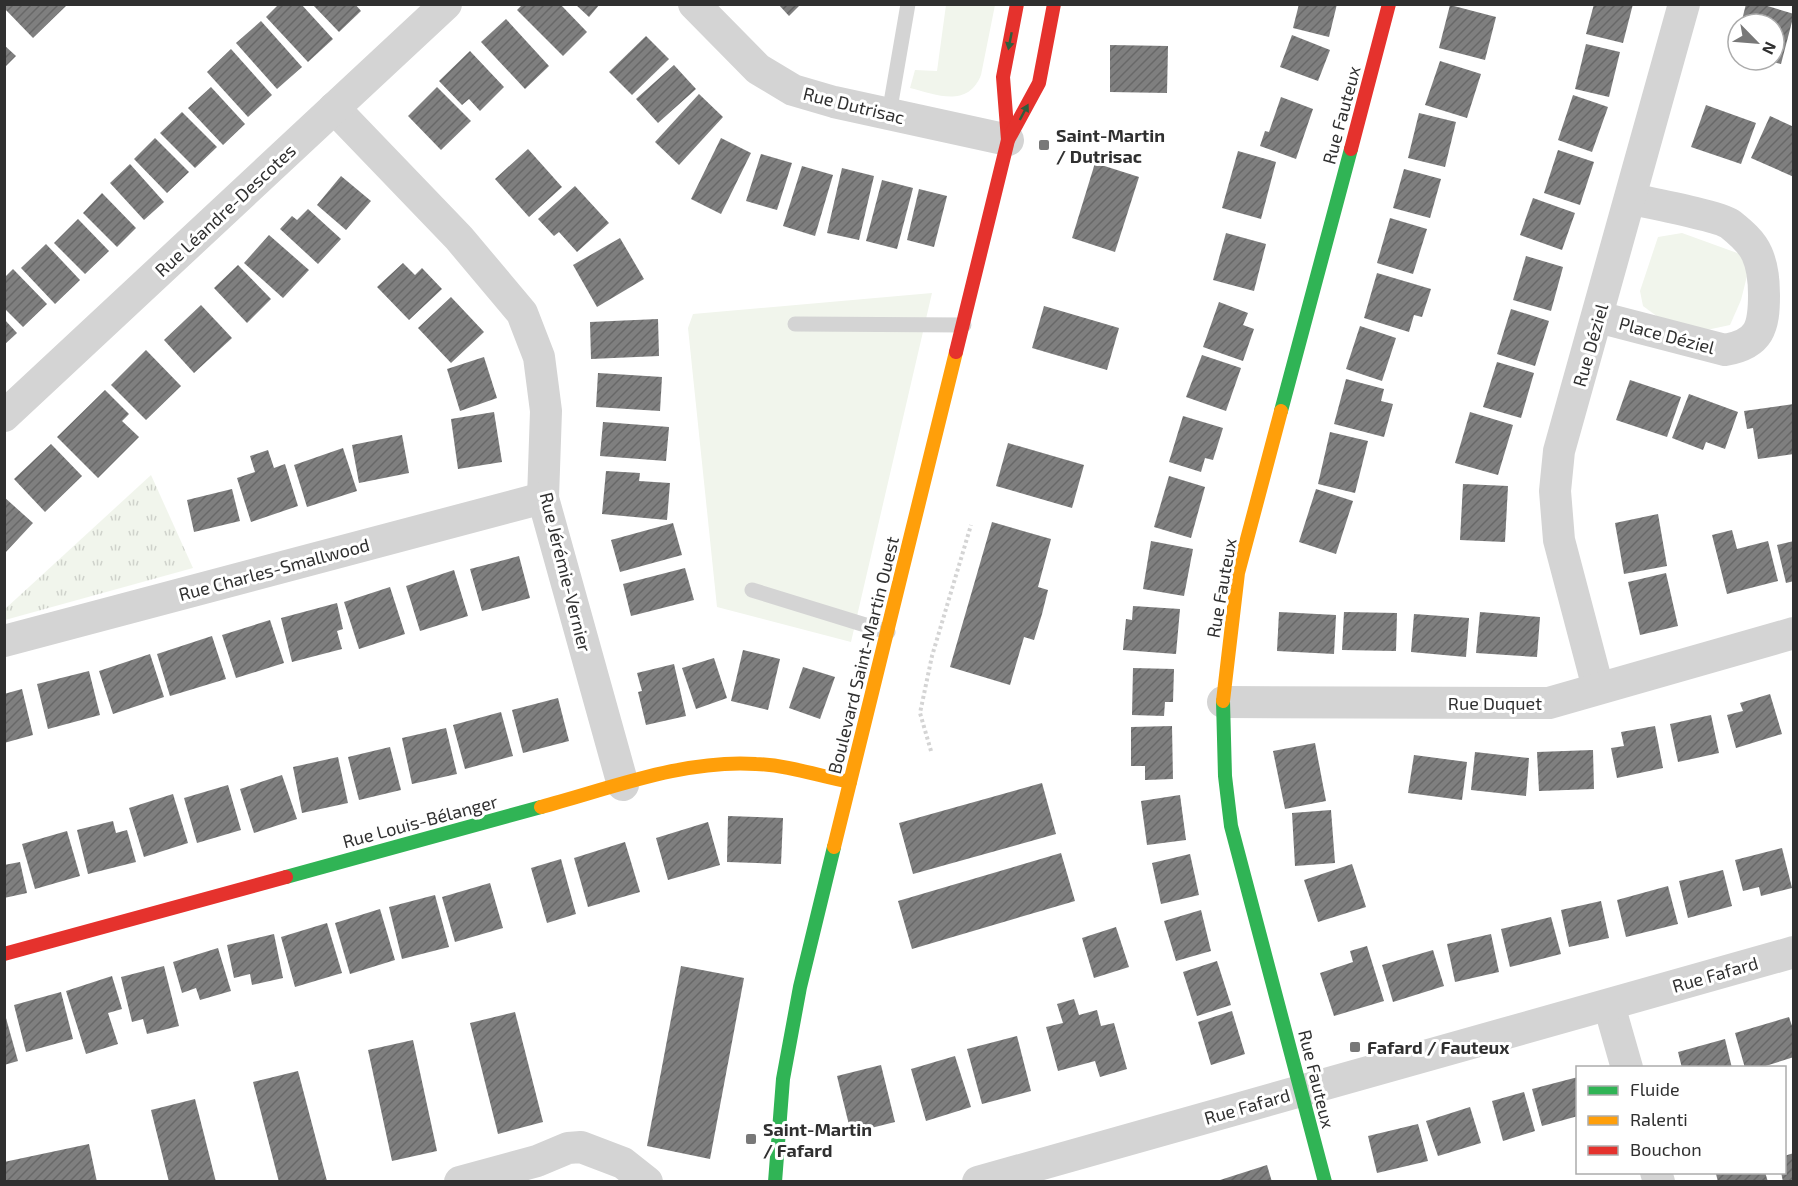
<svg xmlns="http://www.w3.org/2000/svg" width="1798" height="1186" viewBox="0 0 1798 1186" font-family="'Exo 2',sans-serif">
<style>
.grass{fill:#f1f5ec}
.park{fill:url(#park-tufts)}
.building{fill:url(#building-hatch)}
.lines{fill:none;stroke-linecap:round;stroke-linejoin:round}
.path{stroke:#d4d4d4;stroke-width:4;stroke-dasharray:3 3;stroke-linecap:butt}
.lane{stroke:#d4d4d4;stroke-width:15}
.street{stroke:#d4d4d4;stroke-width:32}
.fast{stroke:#30b455;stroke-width:14}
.slow{stroke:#ff9f0a;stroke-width:14}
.jam{stroke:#e5322d;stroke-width:14}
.oneway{fill:#305e3d}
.poi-dot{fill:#787878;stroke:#fff;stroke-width:2}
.labels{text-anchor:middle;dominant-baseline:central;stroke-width:6;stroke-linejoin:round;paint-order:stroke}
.street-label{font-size:18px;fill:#303030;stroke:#fff}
.poi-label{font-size:18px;font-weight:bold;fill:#303030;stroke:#fff;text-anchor:start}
</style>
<defs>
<pattern id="park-tufts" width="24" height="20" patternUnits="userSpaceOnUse" patternTransform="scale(1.5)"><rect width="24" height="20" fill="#f1f5ec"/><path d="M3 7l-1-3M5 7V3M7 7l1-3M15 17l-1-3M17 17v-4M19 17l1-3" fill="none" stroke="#cfd2cb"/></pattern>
<pattern id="building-hatch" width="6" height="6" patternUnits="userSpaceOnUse" patternTransform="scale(1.5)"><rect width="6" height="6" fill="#7f7f7f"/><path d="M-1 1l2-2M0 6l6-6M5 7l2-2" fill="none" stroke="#686868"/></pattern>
</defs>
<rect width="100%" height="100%" fill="#fff"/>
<g class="grass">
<path d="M946,5H995L981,75C968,108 937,95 910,88L915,70L937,71Z"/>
<polygon points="1682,233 1740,254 1748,272 1741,300 1730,325 1702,331 1658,317 1643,306 1640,291 1658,237"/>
<polygon points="932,293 851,642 717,607 688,328 693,314"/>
</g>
<polygon class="park" points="151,475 193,568 5,620 5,609"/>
<g class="building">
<polygon points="4,4 68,4 33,38 4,8"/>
<polygon points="279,4 301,4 333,39 308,62 266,17"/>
<polygon points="312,4 355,4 361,11 339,32"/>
<polygon points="523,4 560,4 587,32 563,56 517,10"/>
<polygon points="575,4 600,4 589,17"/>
<polygon points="778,4 801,4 789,16"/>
<polygon points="1299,4 1337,4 1329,37 1293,28"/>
<polygon points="1594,4 1633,4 1623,43 1586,34"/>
<polygon points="1746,4 1761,4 1794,14 1781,64 1769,61 1774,60 1774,24 1741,24"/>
<polygon points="1450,5 1496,17 1485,60 1439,48"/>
<polygon points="506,19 549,66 525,89 481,42"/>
<polygon points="261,21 302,67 277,89 236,43"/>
<polygon points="1292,35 1330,50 1318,81 1280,67"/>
<polygon points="646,36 669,59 632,95 609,72"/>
<polygon points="1586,44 1620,52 1609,97 1575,89"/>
<polygon points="4,45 16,56 4,68"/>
<polygon points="1110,45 1168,46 1167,93 1110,92"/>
<polygon points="231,49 272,95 248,117 207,72"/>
<polygon points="470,51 504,87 480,111 469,99 462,105 439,81"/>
<polygon points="1440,61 1481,74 1467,118 1425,105"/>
<polygon points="674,65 696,89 658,123 636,99"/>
<polygon points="211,87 245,124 223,145 188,108"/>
<polygon points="437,87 471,121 441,150 408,116"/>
<polygon points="699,94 723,117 679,165 655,142"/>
<polygon points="1573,95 1608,107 1592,152 1558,140"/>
<polygon points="1281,97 1313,109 1296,159 1260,146 1265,131 1269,132"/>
<polygon points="1706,105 1756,123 1741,164 1691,147"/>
<polygon points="182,112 217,147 195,168 160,133"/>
<polygon points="1419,113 1456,122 1445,167 1408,158"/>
<polygon points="1770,116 1794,127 1794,177 1751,158"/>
<polygon points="155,138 189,172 167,193 134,159"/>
<polygon points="721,138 751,153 721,214 691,199"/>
<polygon points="528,149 562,187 529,217 495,179"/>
<polygon points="1558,150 1594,162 1580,205 1544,193"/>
<polygon points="1238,151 1276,162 1261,219 1222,208"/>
<polygon points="761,154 792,163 777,210 746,201"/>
<polygon points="1095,163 1139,177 1115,252 1072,238"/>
<polygon points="130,164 164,202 144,220 110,183"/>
<polygon points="802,166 833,175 815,236 783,226"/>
<polygon points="842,168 874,176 859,240 827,233"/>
<polygon points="1404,169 1441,179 1430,218 1393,208"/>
<polygon points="341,176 371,201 346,230 317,205"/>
<polygon points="882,180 913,188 897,249 866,241"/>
<polygon points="575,186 609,223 577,252 559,232 554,236 538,219"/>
<polygon points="919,189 947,196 934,247 907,240"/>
<polygon points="102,193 136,228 117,247 83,213"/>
<polygon points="1533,198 1575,213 1562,250 1520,235"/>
<polygon points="308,209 341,239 318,264 280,229 292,216 297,220"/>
<polygon points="1390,218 1427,229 1413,274 1377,263"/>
<polygon points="78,219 109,251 85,274 54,243"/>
<polygon points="1226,233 1266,244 1254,291 1213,280"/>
<polygon points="269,235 309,270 283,298 244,263"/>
<polygon points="620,238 644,279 597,307 573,265"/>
<polygon points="46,244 80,280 55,304 21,268"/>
<polygon points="1526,256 1563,267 1551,311 1513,300"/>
<polygon points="403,263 415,275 422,268 442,289 409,320 377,287"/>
<polygon points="238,265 271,299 247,323 214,288"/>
<polygon points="13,269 47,304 23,327 4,308 4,278"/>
<polygon points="1377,273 1431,289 1422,317 1414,315 1409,332 1364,318"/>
<polygon points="451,297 484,332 451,363 418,328"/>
<polygon points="1219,302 1248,313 1243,325 1254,329 1243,361 1203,347"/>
<polygon points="201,305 232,338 194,373 164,340"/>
<polygon points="1044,306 1119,328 1107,370 1032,348"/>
<polygon points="1511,309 1549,321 1535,366 1497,354"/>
<polygon points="4,319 17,333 4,345"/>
<polygon points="658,319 659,356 591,359 590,322"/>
<polygon points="1360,326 1396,338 1382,381 1346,369"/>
<polygon points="146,350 181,386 146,420 111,385"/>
<polygon points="1202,355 1241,368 1226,411 1186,397"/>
<polygon points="484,357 497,398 460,411 447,369"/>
<polygon points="1497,362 1534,373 1521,418 1483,407"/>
<polygon points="598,373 662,377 660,411 596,407"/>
<polygon points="1346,379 1384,389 1381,401 1393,404 1384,437 1334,424"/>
<polygon points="1630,380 1681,397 1667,437 1616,420"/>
<polygon points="105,390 129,414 122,421 139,437 98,478 57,437"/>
<polygon points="1689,394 1738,412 1725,449 1706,442 1703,450 1672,438"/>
<polygon points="1794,404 1794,454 1758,459 1753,428 1747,429 1744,411"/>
<polygon points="494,412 502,462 458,469 451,419"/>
<polygon points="1470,412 1513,425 1498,475 1455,463"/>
<polygon points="1183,416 1223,428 1213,460 1205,458 1201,472 1169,462"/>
<polygon points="603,422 669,427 666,461 600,456"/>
<polygon points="1330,432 1368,441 1355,493 1318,484"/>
<polygon points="402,435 409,473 359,483 352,445"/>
<polygon points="1008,443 1084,465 1072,508 996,486"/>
<polygon points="51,444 82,476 45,512 14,479"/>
<polygon points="343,448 357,491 307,507 294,465"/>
<polygon points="268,450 274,468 285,464 298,506 251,522 237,478 255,472 250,456"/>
<polygon points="606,471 640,473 639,481 670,483 667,520 602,514"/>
<polygon points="1169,476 1205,487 1191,538 1154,527"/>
<polygon points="1463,484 1508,486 1505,542 1460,540"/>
<polygon points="232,489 240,521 194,532 187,500"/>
<polygon points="1316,489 1353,501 1336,554 1299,542"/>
<polygon points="4,497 33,523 4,554"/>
<polygon points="1658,514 1667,566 1624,574 1615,523"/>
<polygon points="992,522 1051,539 1038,587 1048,590 1042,614 1034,640 1024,637 1010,685 950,667"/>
<polygon points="673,523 682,555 620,572 611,540"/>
<polygon points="1732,530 1737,549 1768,541 1778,581 1727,594 1712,535"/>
<polygon points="1151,541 1193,549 1184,596 1143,589"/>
<polygon points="1794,541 1794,581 1786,583 1777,545"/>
<polygon points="519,556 530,598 482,611 470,569"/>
<polygon points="685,568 694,600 631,616 623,584"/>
<polygon points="454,570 468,616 420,631 406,586"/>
<polygon points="1666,573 1678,626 1640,635 1628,582"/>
<polygon points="390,587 405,634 359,649 344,602"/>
<polygon points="337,603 343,629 337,631 342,649 292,662 281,618"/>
<polygon points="1133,606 1180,609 1176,654 1123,650 1126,619 1132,620"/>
<polygon points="1279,612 1336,615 1334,654 1277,651"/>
<polygon points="1344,612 1397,613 1396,651 1342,650"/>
<polygon points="1480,612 1540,617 1537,657 1476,653"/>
<polygon points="1414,614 1469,618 1466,657 1411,652"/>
<polygon points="270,620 284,663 236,678 222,635"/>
<polygon points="212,636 226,679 170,696 157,654"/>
<polygon points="743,650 780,659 768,710 731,701"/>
<polygon points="150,654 164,697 113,714 99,671"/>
<polygon points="714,658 727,698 696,709 682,668"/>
<polygon points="674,664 686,716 646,725 638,692 642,691 637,673"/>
<polygon points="803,667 835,677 820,719 789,708"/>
<polygon points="1133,668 1174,669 1173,702 1165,702 1164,716 1132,715"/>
<polygon points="89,671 100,715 48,729 37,684"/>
<polygon points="22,689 33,735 4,743 4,694"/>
<polygon points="1770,694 1782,734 1736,748 1727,715 1743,711 1740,703"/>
<polygon points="558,698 569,741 523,753 512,710"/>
<polygon points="501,712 513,756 465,769 453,725"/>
<polygon points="1711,715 1719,753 1678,762 1670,724"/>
<polygon points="1172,726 1173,779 1145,780 1145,766 1131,766 1131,727"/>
<polygon points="1655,726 1663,768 1617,778 1611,748 1624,746 1621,732"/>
<polygon points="446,728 457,774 412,784 402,738"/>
<polygon points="1315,743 1326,801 1285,809 1273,751"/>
<polygon points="390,747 401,790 359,800 348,757"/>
<polygon points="1593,750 1594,789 1539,791 1537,752"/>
<polygon points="1475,752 1529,758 1526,796 1471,790"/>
<polygon points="1414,755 1467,762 1462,800 1408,793"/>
<polygon points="338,757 348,803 302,813 293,767"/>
<polygon points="282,775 297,819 254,833 240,789"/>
<polygon points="1042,783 1056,834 913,874 899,823"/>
<polygon points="228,785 241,830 197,843 184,798"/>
<polygon points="173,794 188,843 144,857 129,808"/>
<polygon points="1180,795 1186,840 1147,845 1141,801"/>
<polygon points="1331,810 1335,863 1295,866 1292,813"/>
<polygon points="728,816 783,818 781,864 727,862"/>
<polygon points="113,821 116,833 127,830 136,862 88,874 77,830"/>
<polygon points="708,822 720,865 668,880 656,838"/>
<polygon points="67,831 80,876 35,889 22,844"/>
<polygon points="625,842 640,892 588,907 574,858"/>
<polygon points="1782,848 1792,888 1761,896 1759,887 1743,891 1735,860"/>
<polygon points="1061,853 1075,901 912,949 898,901"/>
<polygon points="1190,854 1199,895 1161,904 1152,863"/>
<polygon points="561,859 576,914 547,923 531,868"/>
<polygon points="20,862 27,893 4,898 4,865"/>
<polygon points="1352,864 1366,907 1318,922 1304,880"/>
<polygon points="1723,870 1732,906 1688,918 1679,881"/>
<polygon points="490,883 503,928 455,942 442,897"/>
<polygon points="1668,886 1678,924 1626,937 1617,900"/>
<polygon points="435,895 449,947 402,959 389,907"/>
<polygon points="1601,901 1609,938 1569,947 1561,910"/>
<polygon points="380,909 395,960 350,974 335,923"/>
<polygon points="1201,910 1211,951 1176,961 1164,921"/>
<polygon points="1551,917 1561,954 1510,967 1501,929"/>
<polygon points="327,923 342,973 295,987 281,937"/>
<polygon points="1116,927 1129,967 1094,978 1082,938"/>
<polygon points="274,934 283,978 252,985 250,974 234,978 227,945"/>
<polygon points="1491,934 1499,972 1455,982 1447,944"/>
<polygon points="1367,946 1384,1001 1334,1016 1320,973 1353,962 1350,951"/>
<polygon points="218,948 231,991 200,1000 196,988 182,993 173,962"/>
<polygon points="1433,950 1444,986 1393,1002 1382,965"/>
<polygon points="1217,961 1231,1005 1197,1016 1183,972"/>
<polygon points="164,966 179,1026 147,1034 143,1019 132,1022 121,977"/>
<polygon points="681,966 744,978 710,1159 647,1146"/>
<polygon points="112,976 122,1009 108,1013 118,1044 86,1054 66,991"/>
<polygon points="61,992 73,1039 26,1052 14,1005"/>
<polygon points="1074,999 1079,1015 1097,1010 1101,1026 1114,1023 1127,1069 1100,1077 1095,1061 1058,1071 1046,1027 1063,1023 1057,1004"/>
<polygon points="4,1011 18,1061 4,1065"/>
<polygon points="1232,1011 1245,1054 1211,1065 1198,1022"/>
<polygon points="515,1012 543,1122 498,1134 470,1023"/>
<polygon points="1789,1017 1794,1032 1794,1057 1759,1068 1745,1068 1735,1033"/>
<polygon points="1017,1036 1031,1091 982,1104 967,1049"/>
<polygon points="1725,1039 1732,1068 1682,1068 1678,1052"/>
<polygon points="413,1040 437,1151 392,1161 368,1050"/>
<polygon points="955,1056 971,1107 926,1121 911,1069"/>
<polygon points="881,1065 895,1122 851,1133 837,1076"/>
<polygon points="298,1071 327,1181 324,1182 279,1182 253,1082"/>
<polygon points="1578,1077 1578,1116 1542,1126 1532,1089"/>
<polygon points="1524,1092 1535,1131 1503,1141 1492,1101"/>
<polygon points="195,1099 216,1182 169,1182 151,1110"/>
<polygon points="1470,1107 1481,1143 1438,1156 1426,1121"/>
<polygon points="1418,1124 1428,1161 1377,1173 1368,1136"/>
<polygon points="89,1144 97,1182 4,1182 4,1162"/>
<polygon points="1794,1153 1794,1182 1783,1182 1781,1172 1784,1172 1784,1156"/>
<polygon points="1267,1165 1272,1182 1217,1182 1217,1181"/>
<polygon points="1721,1172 1765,1172 1768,1182 1718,1182 1716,1174"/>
</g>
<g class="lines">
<polyline class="path" points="931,751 920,713 932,656 971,525"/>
<g class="lane">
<polyline points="889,114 908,4"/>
<polyline points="795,324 964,325"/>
<polyline points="752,590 888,632"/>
</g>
<g class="street">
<polyline points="694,4 758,69 793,90 834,102 1008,140"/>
<polyline points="334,108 459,238 522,313 539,357 546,411 543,498 623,785"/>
<path d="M1598,317L1725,350C1760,344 1764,327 1764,295C1764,282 1763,267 1757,254C1752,242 1740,232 1730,224C1718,216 1650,203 1632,199"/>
<polyline points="4,416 446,4"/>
<polyline points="4,641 543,498"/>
<polyline points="1598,688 1559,540 1555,491 1559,451 1684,4"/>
<polyline points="1223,702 1549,703 1794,633"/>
<polyline points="1609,1005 1627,1068"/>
<polyline points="1656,1172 1659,1182"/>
<polyline points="460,1182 537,1161 568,1148 581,1147 623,1163 647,1182"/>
<polyline points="978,1182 1794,952"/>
</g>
<g class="fast">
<polyline points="1281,411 1351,149"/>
<polyline points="1223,701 1225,776 1231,826 1325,1182"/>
<polyline points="286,877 541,807"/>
<polyline points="775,1182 783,1079 800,987 834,847"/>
</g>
<g class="slow">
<polyline points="1223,701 1238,573 1281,411"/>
<path d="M541,807C609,789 684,759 756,764C788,765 819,776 850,782"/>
<polyline points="834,847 956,352"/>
</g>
<g class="jam">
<polyline points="1008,140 1003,77 1017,4"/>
<polyline points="1351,149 1389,4"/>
<polyline points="956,352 1008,140 1039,83 1054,4"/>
<polyline points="4,954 286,877"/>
</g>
</g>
<defs><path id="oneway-solid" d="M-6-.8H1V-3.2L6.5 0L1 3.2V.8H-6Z" transform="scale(1.5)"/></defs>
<g class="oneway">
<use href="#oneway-solid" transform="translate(1010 41) rotate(101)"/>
<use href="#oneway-solid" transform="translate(1024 112) rotate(-62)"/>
</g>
<g class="poi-dot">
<rect x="1038" y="139" width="12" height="12" rx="3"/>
<rect x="1349" y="1041" width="12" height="12" rx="3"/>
<rect x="745" y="1133" width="12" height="12" rx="3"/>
</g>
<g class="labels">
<g class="street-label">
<text transform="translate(854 105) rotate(14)">Rue Dutrisac</text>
<text transform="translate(1341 115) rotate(-75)">Rue Fauteux</text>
<text transform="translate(225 210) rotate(-43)">Rue Léandre-Descotes</text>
<text transform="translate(1667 335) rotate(15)">Place Déziel</text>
<text transform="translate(1590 345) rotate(-74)">Rue Déziel</text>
<text transform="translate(274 569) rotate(-15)">Rue Charles-Smallwood</text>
<text transform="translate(566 572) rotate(76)">Rue Jérémie-Vernier</text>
<text transform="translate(1221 588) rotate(-80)">Rue Fauteux</text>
<text transform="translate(863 655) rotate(-76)">Boulevard Saint-Martin Ouest</text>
<text x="1495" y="703">Rue Duquet</text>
<text transform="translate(420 821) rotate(-15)">Rue Louis-Bélanger</text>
<text transform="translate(1715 974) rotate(-16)">Rue Fafard</text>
<text transform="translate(1317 1079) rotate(76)">Rue Fauteux</text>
<text transform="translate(1247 1106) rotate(-16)">Rue Fafard</text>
</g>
<g class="poi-label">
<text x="1056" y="135">Saint-Martin<tspan x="1056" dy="21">/ Dutrisac</tspan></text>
<text x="1367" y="1047">Fafard / Fauteux</text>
<text x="763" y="1129">Saint-Martin<tspan x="763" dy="21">/ Fafard</tspan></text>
</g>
</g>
<rect width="1798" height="1186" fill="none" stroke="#303030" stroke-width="12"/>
<rect x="1576" y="1066" width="210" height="108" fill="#ffffff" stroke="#acacac" stroke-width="1.5"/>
<rect x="1588" y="1086" width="30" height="9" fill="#30b455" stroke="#acacac" stroke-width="1.5"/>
<text x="1630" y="1096" font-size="18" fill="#303030">Fluide</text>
<rect x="1588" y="1116" width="30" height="9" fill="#ff9f0a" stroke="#acacac" stroke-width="1.5"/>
<text x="1630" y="1126" font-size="18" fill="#303030">Ralenti</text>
<rect x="1588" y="1146" width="30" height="9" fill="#e5322d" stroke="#acacac" stroke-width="1.5"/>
<text x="1630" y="1156" font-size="18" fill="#303030">Bouchon</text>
<g transform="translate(1756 42) rotate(115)"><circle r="28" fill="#ffffff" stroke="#acacac" stroke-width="1.5"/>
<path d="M0-4.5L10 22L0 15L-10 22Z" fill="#787878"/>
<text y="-9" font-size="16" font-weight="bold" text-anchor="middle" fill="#303030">N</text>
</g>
</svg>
